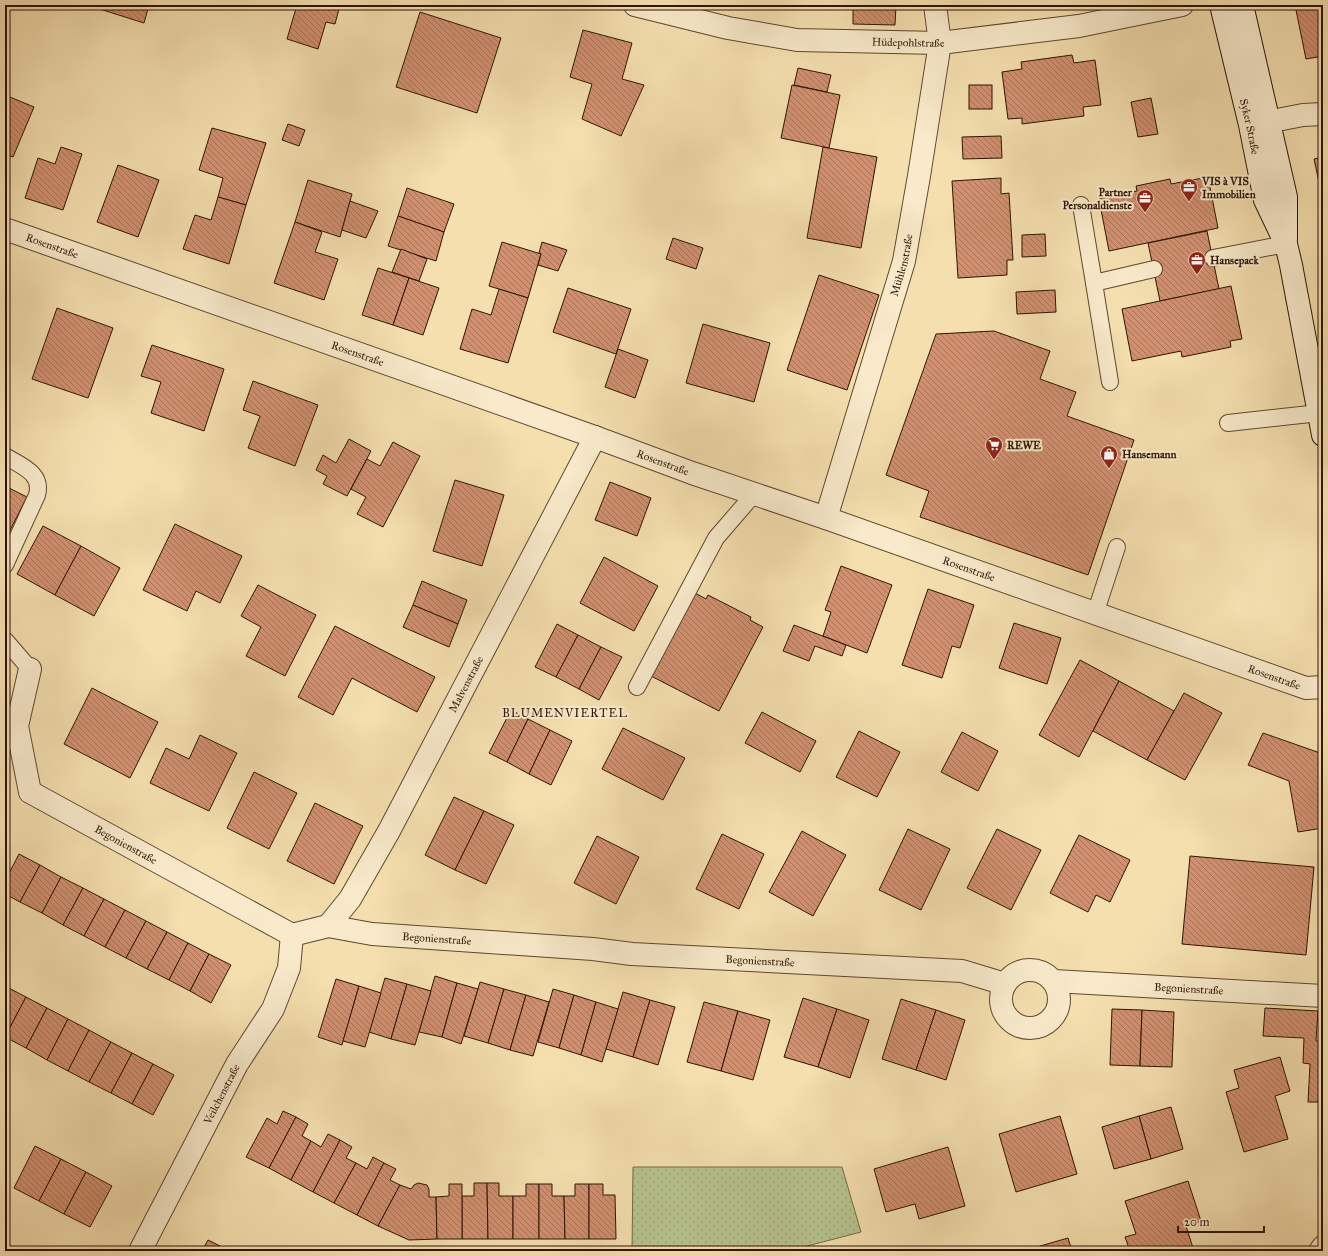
<svg xmlns="http://www.w3.org/2000/svg" width="1328" height="1256" viewBox="0 0 1328 1256" font-family="'IM FELL Great Primer',serif">
<style>
.grass{fill:url(#grass-dots);stroke:#726c48}
.building{fill:url(#building-back-hatch);stroke:#2e1402}
.lines{fill:none;stroke-linecap:round;stroke-linejoin:round}
.lane-casing{stroke:#60472d;stroke-width:18}
.street-casing{stroke:#60472d;stroke-width:24}
.secondary-casing{stroke:#2e1402;stroke-width:24}
.lane{stroke:#f8eacb;stroke-width:16}
.street{stroke:#f8eacb;stroke-width:22}
.secondary{stroke:#f8eacb;stroke-width:22}
.labels{text-anchor:middle;dominant-baseline:central;stroke-width:4;stroke-linejoin:round;paint-order:stroke}
.street-label{font-size:11px;fill:#2e1402;stroke:#f8eacb}
.poi-label{font-size:11px;font-weight:bold;fill:#2e1402;stroke:#f8eacb;text-anchor:start}
.neighbourhood-label{font-size:12px;letter-spacing:1px;fill:#2e1402;stroke:#f8eacb}
</style>
<defs>
<pattern id="grass-dots" width="8" height="8" patternUnits="userSpaceOnUse"><rect width="8" height="8" fill="#b7c38f"/><path d="M2 2h.1M6 6h.1" fill="none" stroke="#9ea77a" stroke-width="1.8" stroke-linecap="round"/></pattern>
<pattern id="building-back-hatch" width="6" height="6" patternUnits="userSpaceOnUse"><rect width="6" height="6" fill="#d2906f"/><path d="M-1 5l2 2M0 0l6 6M5-1l2 2" fill="none" stroke="#ab7459"/></pattern>
</defs>
<rect width="100%" height="100%" fill="#f5dfaf"/>
<filter id="stains"><feTurbulence type="fractalNoise" baseFrequency=".005" numOctaves="4"/><feColorMatrix values="0 0 0 0 .2 0 0 0 0 .09 0 0 0 0 .02 0 0 0 .5 -.17"/></filter>
<radialGradient id="worn" r=".72"><stop offset=".6" stop-color="#630" stop-opacity="0"/><stop offset="1" stop-color="#630" stop-opacity=".3"/></radialGradient>
<polygon class="grass" points="633,1167 842,1167 861,1232 788,1251 632,1251"/>
<g class="building">
<polygon points="87,5 149,5 144,23"/>
<polygon points="297,5 340,5 335,24 326,22 318,49 287,39"/>
<polygon points="853,5 896,5 895,25 853,24"/>
<polygon points="1295,5 1323,5 1323,56 1306,59"/>
<polygon points="420,12 501,38 477,113 396,87"/>
<polygon points="583,30 632,43 622,79 644,85 621,136 582,119 592,84 570,77"/>
<polygon points="1072,55 1074,63 1095,60 1101,105 1083,107 1084,116 1022,124 1022,118 1008,119 1002,72 1022,69 1021,62"/>
<polygon points="798,68 831,75 827,92 794,85"/>
<polygon points="792,85 840,95 829,148 781,138"/>
<rect x="969" y="85" width="23" height="24"/>
<polygon points="5,95 34,107 13,157 5,154"/>
<polygon points="1151,98 1158,134 1138,137 1131,102"/>
<polygon points="288,124 305,130 299,146 282,140"/>
<polygon points="212,128 266,143 246,205 218,197 223,178 199,170"/>
<polygon points="1001,136 1002,158 963,159 962,137"/>
<polygon points="61,147 82,154 63,210 25,198 38,158 55,164"/>
<polygon points="823,147 877,157 861,248 807,238"/>
<polygon points="1323,157 1323,201 1314,159"/>
<polygon points="118,165 159,180 138,237 97,222"/>
<polygon points="1208,177 1218,228 1109,251 1099,199 1137,191 1136,186 1170,179 1171,184"/>
<polygon points="1001,178 1001,194 1009,193 1013,260 1007,260 1007,275 958,278 952,181"/>
<polygon points="308,180 352,194 340,237 295,222"/>
<polygon points="407,188 454,204 444,232 398,216"/>
<polygon points="218,197 246,205 229,264 183,249 195,215 211,220"/>
<polygon points="350,201 378,211 366,238 342,230"/>
<polygon points="398,216 444,232 436,261 388,246"/>
<polygon points="295,222 322,232 315,252 338,259 324,300 274,283"/>
<polygon points="1207,231 1219,289 1160,301 1148,243"/>
<polygon points="1045,234 1046,256 1022,257 1022,235"/>
<polygon points="673,238 703,248 696,269 666,259"/>
<polygon points="502,242 541,254 528,298 489,286"/>
<polygon points="542,242 567,250 558,271 538,265 541,254 539,253"/>
<polygon points="401,249 427,259 419,281 392,272"/>
<polygon points="378,268 409,278 393,325 362,315"/>
<polygon points="819,275 879,295 847,390 787,370"/>
<polygon points="409,278 439,288 423,335 393,325"/>
<polygon points="1231,286 1242,339 1230,341 1231,347 1182,357 1181,351 1132,361 1122,309"/>
<polygon points="568,288 631,309 616,354 553,332"/>
<polygon points="499,289 528,298 508,363 460,349 472,309 491,315"/>
<polygon points="1055,290 1056,312 1017,314 1016,292"/>
<polygon points="57,308 113,328 88,398 32,379"/>
<polygon points="703,324 770,343 754,402 686,383"/>
<polygon points="994,331 1050,351 1040,379 1076,392 1067,416 1134,440 1088,575 920,517 929,491 886,475 936,334"/>
<polygon points="152,345 224,369 204,431 151,413 161,382 141,376"/>
<polygon points="618,349 648,360 635,398 605,387"/>
<polygon points="253,381 318,405 295,466 248,448 260,416 243,410"/>
<polygon points="349,439 371,451 347,496 323,484 327,476 316,470 323,455 336,463"/>
<polygon points="393,442 420,456 383,527 357,514 366,497 351,489 367,459 380,466"/>
<polygon points="455,480 504,495 482,566 433,551"/>
<polygon points="610,482 651,498 637,536 595,520"/>
<polygon points="5,486 27,497 5,540"/>
<polygon points="175,524 242,556 220,603 196,591 187,611 143,590"/>
<polygon points="43,526 81,546 55,595 17,574"/>
<polygon points="81,546 120,568 94,616 55,595"/>
<polygon points="604,557 658,586 634,631 580,603"/>
<polygon points="841,566 892,585 867,653 823,636 831,612 825,610"/>
<polygon points="422,581 467,600 458,624 413,605"/>
<polygon points="258,585 316,615 285,676 246,656 261,627 241,616"/>
<polygon points="928,589 974,605 960,648 952,646 942,678 902,665"/>
<polygon points="695,593 706,599 708,595 751,617 750,620 763,627 719,711 651,676"/>
<polygon points="413,605 458,624 449,647 403,627"/>
<polygon points="1014,623 1061,638 1047,684 999,668"/>
<polygon points="557,624 578,635 556,677 535,667"/>
<polygon points="794,625 846,645 842,656 815,646 809,661 783,651"/>
<polygon points="335,626 435,677 417,712 352,678 333,715 298,697"/>
<polygon points="578,635 601,647 579,689 556,677"/>
<polygon points="601,647 622,657 599,700 579,689"/>
<polygon points="1080,660 1119,681 1079,757 1039,735"/>
<polygon points="1119,681 1174,711 1147,760 1093,731"/>
<polygon points="92,688 158,722 130,778 64,744"/>
<polygon points="1184,693 1222,713 1185,780 1147,760"/>
<polygon points="511,710 528,719 507,762 489,753"/>
<polygon points="762,712 816,741 800,772 745,743"/>
<polygon points="528,719 550,730 529,774 507,762"/>
<polygon points="623,728 685,758 663,800 602,769"/>
<polygon points="550,730 572,741 551,785 529,774"/>
<polygon points="859,731 900,752 877,797 836,777"/>
<polygon points="962,732 998,751 978,791 941,772"/>
<polygon points="1263,733 1323,754 1323,828 1298,832 1289,781 1248,765"/>
<polygon points="200,735 237,753 209,811 150,783 166,748 189,759"/>
<polygon points="254,772 297,793 269,849 227,828"/>
<polygon points="454,797 484,811 455,870 425,855"/>
<polygon points="315,803 363,826 334,884 287,861"/>
<polygon points="484,811 514,825 486,884 455,870"/>
<polygon points="908,829 950,849 921,910 879,890"/>
<polygon points="997,829 1041,850 1011,910 967,888"/>
<polygon points="802,831 846,855 813,916 769,892"/>
<polygon points="722,834 764,854 739,909 696,889"/>
<polygon points="1079,835 1130,860 1110,902 1096,895 1088,912 1050,893"/>
<polygon points="597,836 639,857 616,904 574,883"/>
<polygon points="19,854 40,865 20,902 5,894 5,881"/>
<polygon points="1190,856 1314,867 1306,955 1182,944"/>
<polygon points="40,865 61,877 42,913 20,902"/>
<polygon points="61,877 83,888 63,925 42,913"/>
<polygon points="83,888 104,899 84,936 63,925"/>
<polygon points="104,899 125,910 105,947 84,936"/>
<polygon points="125,910 146,921 126,958 105,947"/>
<polygon points="146,921 167,932 147,969 126,958"/>
<polygon points="167,932 188,943 169,980 147,969"/>
<polygon points="188,943 209,954 190,991 169,980"/>
<polygon points="209,954 231,965 211,1003 190,991"/>
<polygon points="435,976 457,983 442,1037 419,1032"/>
<polygon points="385,978 407,984 391,1039 369,1032"/>
<polygon points="336,979 359,986 342,1045 318,1037"/>
<polygon points="480,982 504,989 488,1043 464,1036"/>
<polygon points="457,983 478,989 461,1044 442,1037"/>
<polygon points="407,984 431,991 415,1045 391,1039"/>
<polygon points="5,986 26,997 5,1037"/>
<polygon points="359,986 381,993 365,1047 343,1041"/>
<polygon points="504,989 526,995 510,1050 488,1043"/>
<polygon points="553,989 574,995 559,1048 538,1042"/>
<polygon points="623,992 650,1000 633,1057 606,1049"/>
<polygon points="526,995 549,1002 533,1056 510,1050"/>
<polygon points="574,995 596,1002 581,1055 559,1048"/>
<polygon points="26,997 47,1008 26,1048 5,1037"/>
<polygon points="803,998 837,1009 818,1067 784,1057"/>
<polygon points="901,999 936,1010 916,1070 882,1059"/>
<polygon points="650,1000 675,1007 658,1065 633,1057"/>
<polygon points="596,1002 618,1009 602,1062 581,1055"/>
<polygon points="704,1002 738,1011 721,1071 687,1062"/>
<polygon points="47,1008 68,1019 47,1060 26,1048"/>
<polygon points="1265,1008 1318,1011 1316,1041 1323,1041 1323,1102 1308,1102 1310,1064 1303,1063 1304,1038 1263,1036"/>
<polygon points="837,1009 869,1020 850,1078 818,1067"/>
<polygon points="1112,1009 1142,1010 1140,1066 1110,1065"/>
<polygon points="936,1010 965,1020 946,1080 916,1070"/>
<polygon points="1142,1010 1174,1012 1172,1067 1140,1066"/>
<polygon points="738,1011 770,1020 753,1080 721,1071"/>
<polygon points="68,1019 89,1030 68,1071 47,1060"/>
<polygon points="89,1030 111,1042 89,1082 68,1071"/>
<polygon points="111,1042 132,1053 111,1093 89,1082"/>
<polygon points="132,1053 153,1064 132,1104 111,1093"/>
<polygon points="1280,1057 1290,1091 1275,1096 1288,1139 1244,1152 1226,1092 1239,1088 1234,1070"/>
<polygon points="153,1064 174,1075 153,1115 132,1104"/>
<polygon points="1171,1107 1183,1149 1151,1159 1139,1116"/>
<polygon points="283,1111 296,1117 269,1168 246,1157 267,1118 277,1124"/>
<polygon points="1060,1116 1077,1174 1016,1192 999,1134"/>
<polygon points="1139,1116 1151,1159 1114,1169 1102,1127"/>
<polygon points="296,1117 308,1124 302,1136 311,1141 291,1180 269,1168"/>
<polygon points="328,1134 340,1140 313,1192 291,1180 311,1141 321,1147"/>
<polygon points="340,1140 352,1147 346,1158 356,1163 334,1203 313,1192"/>
<polygon points="35,1146 61,1159 39,1201 14,1188"/>
<polygon points="948,1147 965,1206 919,1219 915,1204 886,1212 874,1169"/>
<polygon points="373,1157 384,1163 357,1215 334,1203 356,1163 367,1169"/>
<polygon points="61,1159 86,1172 64,1214 39,1201"/>
<polygon points="384,1163 396,1169 390,1180 400,1185 378,1226 357,1215"/>
<polygon points="86,1172 112,1186 90,1227 64,1214"/>
<polygon points="1188,1181 1201,1221 1186,1226 1194,1251 1130,1251 1125,1237 1136,1234 1125,1201"/>
<polygon points="418,1183 427,1185 429,1189 429,1197 436,1197 437,1239 409,1240 378,1226 400,1185 411,1189 414,1185"/>
<polygon points="474,1183 487,1183 488,1239 462,1239 462,1196 474,1196"/>
<polygon points="487,1183 499,1183 499,1196 513,1196 513,1239 488,1239"/>
<polygon points="449,1184 462,1184 462,1239 437,1239 436,1197 449,1196"/>
<polygon points="526,1184 539,1184 539,1239 513,1239 513,1196 526,1196"/>
<polygon points="539,1184 552,1184 552,1196 564,1196 565,1239 539,1239"/>
<polygon points="575,1184 589,1184 589,1239 565,1239 564,1196 575,1196"/>
<polygon points="589,1184 603,1184 603,1195 615,1195 616,1239 589,1239"/>
<polygon points="1068,1238 1072,1251 1023,1251"/>
<polygon points="208,1240 230,1251 202,1251"/>
</g>
<g class="lines">
<g class="lane-casing">
<g id="lane">
<polyline points="1081,205 1094,283 1154,269"/>
<polyline points="1213,258 1286,244"/>
<polyline points="1094,283 1110,382"/>
<polyline points="1228,423 1319,413"/>
<path d="M5,456C21,466 43,473 37,495L5,565"/>
<polyline points="1095,614 1117,547"/>
<polyline points="5,640 30,669"/>
<polyline points="637,687 716,538 754,494"/>
</g>
</g>
<g class="street-casing">
<g id="street">
<path id="s1" d="M635,5L728,28L797,40L940,43L1079,26L1182,5"/>
<polyline points="1251,125 1303,115 1323,114"/>
<path id="s2" d="M5,229L595,437L692,473L826,518L1306,688L1323,687"/>
<path id="s3" d="M826,518L904,261L919,176L940,43L935,5"/>
<path id="s4" d="M30,669L17,726L30,792L292,935L328,926L372,934L593,949L632,954L962,971L1005,984"/>
<path id="s5" d="M328,926L350,899L389,831L595,437"/>
<circle cx="1030" cy="999" r="29"/>
<path id="s6" d="M1054,981L1323,996"/>
<path id="s7" d="M140,1251L237,1064L273,1009L289,968L292,935"/>
<polyline points="1320,1251 1323,1247"/>
</g>
</g>
<g class="secondary-casing">
<g id="secondary">
<path id="s8" d="M1221,5L1250,125L1265,200L1286,244L1291,265L1323,435"/>
<polyline points="1242,5 1286,197 1286,239"/>
</g>
</g>
<use href="#lane" class="lane"/>
<use href="#street" class="street"/>
<use href="#secondary" class="secondary"/>
</g>
<defs>
<g id="office-pin" transform="scale(0.9)"><path d="M0 17L-7.5 6A9.5 9.5 0 1 1 7.5 6Z" fill="#8f2418" stroke="#f8eacb"/><path d="M-6-3h4V-5.5h4V-3h4V5H-6ZM-1-4.5V-3h2v-1.5ZM-6 0V1H6V0Z" fill="#fff"/></g>
<g id="supermarket-pin" transform="scale(0.9)"><path d="M0 17L-7.5 6A9.5 9.5 0 1 1 7.5 6Z" fill="#8f2418" stroke="#f8eacb"/><path d="M-6-5.5h2.5l.6 2H6L4.5 2H-2.5L-4.4-4H-6ZM-1.5 3.2a1.3 1.3 0 1 0 .1 0ZM3 3.2a1.3 1.3 0 1 0 .1 0Z" fill="#fff"/></g>
<g id="shop-pin" transform="scale(0.9)"><path d="M0 17L-7.5 6A9.5 9.5 0 1 1 7.5 6Z" fill="#8f2418" stroke="#f8eacb"/><path d="M-5-2.5h2.3a2.7 3.5 0 0 1 5.4 0H5L5.5 6h-11ZM-1.5-2.5h3a1.5 2.3 0 0 0-3 0Z" fill="#fff"/></g>
</defs>
<g fill-rule="evenodd">
<use href="#office-pin" x="1189" y="187"/>
<use href="#office-pin" x="1145" y="198"/>
<use href="#office-pin" x="1197" y="260"/>
<use href="#supermarket-pin" x="994" y="445"/>
<use href="#shop-pin" x="1109" y="454"/>
</g>
<g class="labels">
<g class="street-label">
<text stroke="none"><textPath href="#s1" startOffset="277">Hüdepohlstraße</textPath></text>
<text stroke="none"><textPath href="#s8" startOffset="125">Syker Straße</textPath></text>
<text stroke="none"><textPath href="#s2" startOffset="50">Rosenstraße</textPath></text>
<text stroke="none"><textPath href="#s3" startOffset="264">Mühlenstraße</textPath></text>
<text stroke="none"><textPath href="#s2" startOffset="374">Rosenstraße</textPath></text>
<text stroke="none"><textPath href="#s2" startOffset="698">Rosenstraße</textPath></text>
<text stroke="none"><textPath href="#s2" startOffset="1022">Rosenstraße</textPath></text>
<text stroke="none"><textPath href="#s2" startOffset="1346">Rosenstraße</textPath></text>
<text stroke="none"><textPath href="#s5" startOffset="279">Malvenstraße</textPath></text>
<text stroke="none"><textPath href="#s4" startOffset="235">Begonienstraße</textPath></text>
<text stroke="none"><textPath href="#s4" startOffset="571">Begonienstraße</textPath></text>
<text stroke="none"><textPath href="#s4" startOffset="895">Begonienstraße</textPath></text>
<text stroke="none"><textPath href="#s6" startOffset="135">Begonienstraße</textPath></text>
<text stroke="none"><textPath href="#s7" startOffset="177">Veilchenstraße</textPath></text>
</g>
<g class="poi-label">
<text x="1202" y="181">VIS à VIS<tspan x="1202" dy="13">Immobilien</tspan></text>
<text x="1132" y="192" text-anchor="end">Partner<tspan x="1132" dy="13">Personaldienste</tspan></text>
<text x="1210" y="260">Hansepack</text>
<text x="1007" y="445">REWE</text>
<text x="1122" y="454">Hansemann</text>
</g>
<g class="neighbourhood-label">
<text x="565" y="713">BLUMENVIERTEL</text>
</g>
</g>
<rect width="1328" height="1256" fill="none" stroke="#f5dfaf" stroke-width="20"/>
<rect x="6" y="6" width="1316" height="1244" fill="none" stroke="#2e1402" stroke-width="2"/>
<rect x="10" y="10" width="1308" height="1236" fill="none" stroke="#2e1402"/>
<path d="M1178 1226v6h86v-6" fill="none" stroke="#2e1402" stroke-width="2"/>
<text x="1184" y="1226" font-size="12" fill="#2e1402" stroke="#f8eacb" stroke-width="3" paint-order="stroke">20 m</text>
<rect width="100%" height="100%" filter="url(#stains)"/>
<rect width="100%" height="100%" fill="url(#worn)"/>
</svg>
